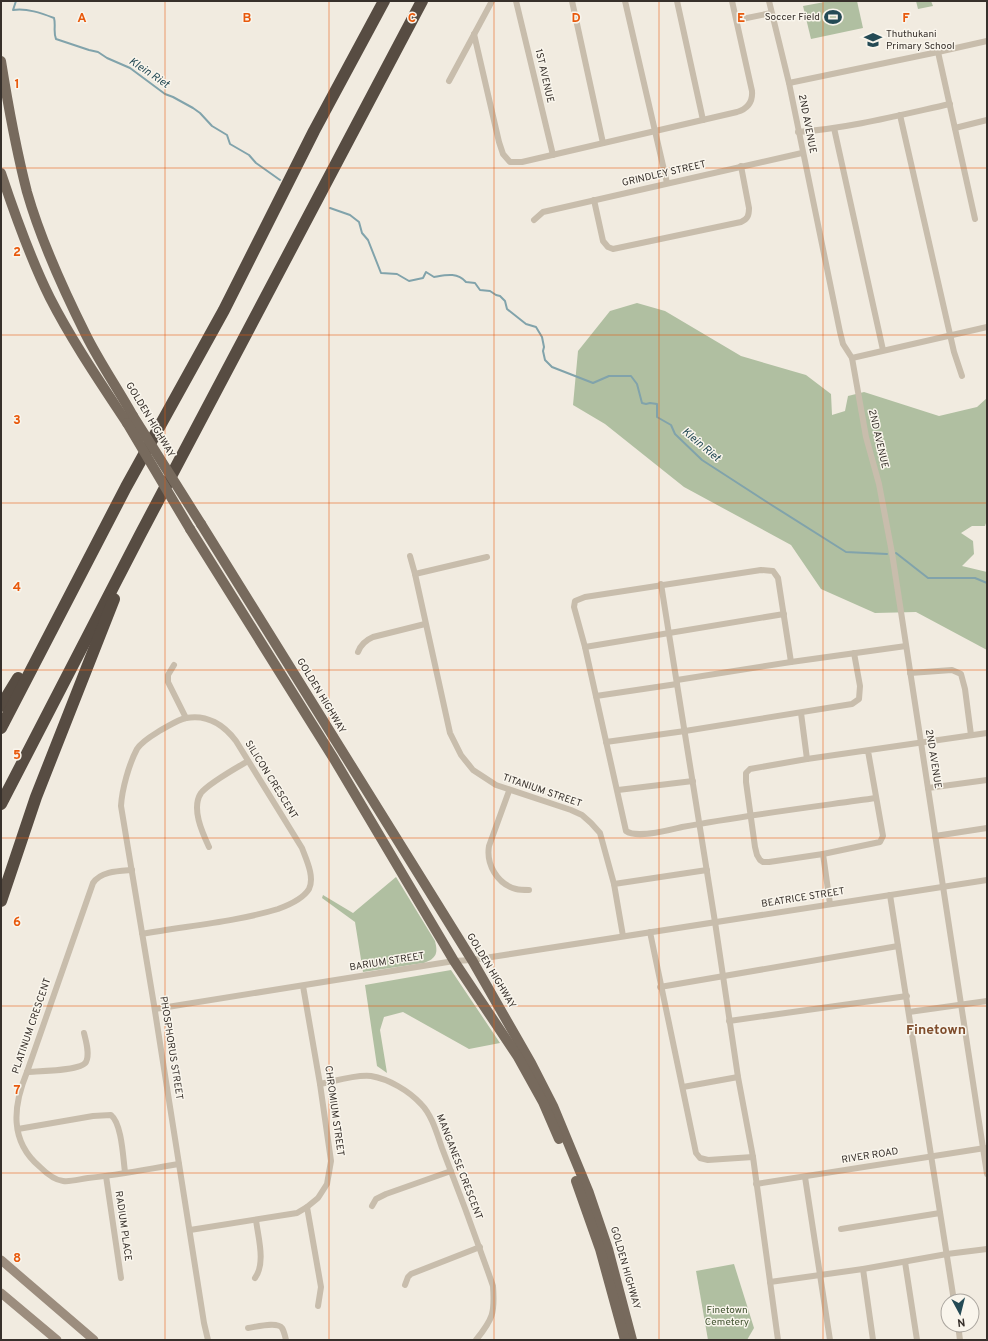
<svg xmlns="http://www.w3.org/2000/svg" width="988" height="1341" viewBox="0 0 988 1341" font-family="Overpass,sans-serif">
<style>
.green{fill:#b0bfa1}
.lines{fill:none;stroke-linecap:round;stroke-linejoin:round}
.stream{stroke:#81a3ab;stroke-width:2}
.minor{stroke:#c8bdac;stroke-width:6}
.secondary{stroke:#9c8d7e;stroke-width:9}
.primary{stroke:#776a5d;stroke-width:10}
.motorway{stroke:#574c42;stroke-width:12}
.primary-bridge{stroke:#776a5d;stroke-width:10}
.grid{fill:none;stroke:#e8590c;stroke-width:1;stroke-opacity:0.55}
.labels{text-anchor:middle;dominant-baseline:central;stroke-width:3;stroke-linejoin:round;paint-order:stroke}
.poi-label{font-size:10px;fill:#37302b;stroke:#f9f5ec;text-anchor:end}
.street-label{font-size:10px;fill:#37302b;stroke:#f9f5ec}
.park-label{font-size:10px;fill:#415330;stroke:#f9f5ec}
.water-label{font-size:11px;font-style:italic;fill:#244a55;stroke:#f9f5ec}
.district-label{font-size:14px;font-weight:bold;fill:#7e4c2b;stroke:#f9f5ec}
.grid-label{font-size:13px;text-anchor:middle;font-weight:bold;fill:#e8590c;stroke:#f9f5ec;stroke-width:3;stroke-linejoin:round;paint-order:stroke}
</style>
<rect width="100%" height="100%" fill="#f1ebe0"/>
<g class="green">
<polygon points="830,1 857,1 863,28 811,39 803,6"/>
<polygon points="916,1 931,1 933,6 918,9"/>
<polygon points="637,303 665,311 741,356 806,375 831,394 832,415 845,411 848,396 864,392 939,416 977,407 987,398 987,520 985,526 972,526 961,533 973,541 974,554 962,566 987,572 987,650 916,612 875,613 821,589 791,545 684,487 605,424 573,405 578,351 610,311"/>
<path d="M396,877L435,941C438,953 437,958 424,963L363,972L355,922L322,898L323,895L353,913Z"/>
<polygon points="451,970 500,1043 469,1049 403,1012 384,1017 380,1030 387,1073 377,1066 365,985"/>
<polygon points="734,1264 754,1328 747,1340 708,1340 696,1271"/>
</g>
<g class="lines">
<g class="stream">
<path d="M16,1L13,10C27,8 41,13 54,18C56,25 53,32 56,39L89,50L98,52L107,58L130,68L165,94L173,97L193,108L200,113L212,126L227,135L230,144L249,155L256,163L280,180"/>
<path d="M330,208L350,215L359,222L362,233L368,240L381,273L397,274L409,281L423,278L426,272L434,277C446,275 457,272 466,282L475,283L480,290L490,291L496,295L500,296L505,301L507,309L526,324L536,327L542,337L544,347L543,351L545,360L552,367L593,383L609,376H631L637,384L642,403L646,404L650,403L657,404V417L671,425L675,434L702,460L770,504L846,552L887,554"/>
<polyline points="896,553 928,578 975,578 987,583"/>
</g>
<g class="minor">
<polyline points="516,1 553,155"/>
<polyline points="572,1 603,143"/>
<polyline points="625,1 667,183"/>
<polyline points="677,1 703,120"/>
<polyline points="769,1 789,83 840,332 843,344 852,358 866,437 879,484 892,553 987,1174"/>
<polyline points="737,20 771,13"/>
<path d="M474,34L499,142L503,154L510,162H522L737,112C747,109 753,103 752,91L732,1"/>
<polyline points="938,52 975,219"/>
<polyline points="449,81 492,1"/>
<polyline points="789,83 938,52 987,41"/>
<polyline points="900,115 954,352 962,376"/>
<polyline points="834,128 883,350"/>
<polyline points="955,128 987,120"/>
<path d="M798,132C850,128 900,115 950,104"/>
<path d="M594,200L603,241L608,247L613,249L741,222C748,219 749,215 749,208L741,166"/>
<polyline points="534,220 543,212 802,153"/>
<polyline points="852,358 987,327"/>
<polyline points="410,556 415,574 450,733 461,755 473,770 496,785 571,810 582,815 591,823 600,833 614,884 623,936"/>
<polyline points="415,574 487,557"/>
<polyline points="661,584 715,922 738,1077 753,1157 778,1340"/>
<polyline points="585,647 784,614"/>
<path d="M358,652C361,644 366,640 373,637L425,624"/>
<path d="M791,662L778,578L773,571L761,570L585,597L575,601L574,607L585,647L626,831C637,839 669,830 682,827C746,815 812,807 876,798"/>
<polyline points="174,665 168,675 168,682 186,718"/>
<polyline points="910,673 952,670 961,674 965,689 971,735"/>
<polyline points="677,680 791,662 906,646"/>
<polyline points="596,696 677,684"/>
<polyline points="801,713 807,759"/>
<polyline points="606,742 685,731 852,704 859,699 860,686 854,653"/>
<polyline points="868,751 883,836 880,842 823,854 769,862 763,862 760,860 757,855 755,847 746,782 746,773 750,769 807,759 987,733"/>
<polyline points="928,788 987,780"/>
<polyline points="618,790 693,781"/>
<path d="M509,791L489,846C486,864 497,884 516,889C520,890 524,890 529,890"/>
<polyline points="935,836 987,828"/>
<path d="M209,847C202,832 191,808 201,793C209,783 236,768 248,761"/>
<polyline points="823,854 830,904"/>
<path d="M132,870C119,871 101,871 93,883L27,1072C13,1106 9,1141 40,1167C46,1173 54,1180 63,1181C71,1182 80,1179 88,1178C118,1175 148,1169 179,1164"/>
<polyline points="614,884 707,870"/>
<polyline points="890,895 954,1301"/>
<polyline points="650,932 696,1153 700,1158 708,1160 753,1157"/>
<path d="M142,934C186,926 235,922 278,909C289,905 303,899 309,889C315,877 306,859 302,848L236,741C224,725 207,714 186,718C177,720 169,726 161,730C153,735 142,741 137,749C129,764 122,789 121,806C150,978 178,1151 204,1323L208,1340"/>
<polyline points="660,987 898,946"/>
<polyline points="155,1009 454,961 472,960 987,880"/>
<polyline points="909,1012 987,1001"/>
<polyline points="729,1021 907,996"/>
<path d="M27,1072C38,1071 81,1071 86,1062C90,1054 86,1041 84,1033"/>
<path d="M320,1084C335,1081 357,1074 371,1076C389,1079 409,1091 421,1104C432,1115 437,1134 442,1148C460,1194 477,1240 493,1286C495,1313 493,1319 476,1340"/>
<polyline points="683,1087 738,1077"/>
<path d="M18,1129L93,1116L111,1115C122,1124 123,1158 125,1172"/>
<polyline points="106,1176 121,1278"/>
<polyline points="805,1177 830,1340"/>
<polyline points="756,1184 985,1148"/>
<polyline points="372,1206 376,1199 386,1194 451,1171"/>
<polyline points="307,1207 321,1287 318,1306"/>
<polyline points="841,1229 940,1213"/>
<polyline points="190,1230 297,1213 307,1207 318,1198 327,1184 331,1161 320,1084 303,986"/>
<polyline points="905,1262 917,1340"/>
<polyline points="863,1269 873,1340"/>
<path d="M255,1278C266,1263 258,1237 256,1220"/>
<polyline points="770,1282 863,1269 947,1254 987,1249"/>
<polyline points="405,1285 408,1277 411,1274 480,1247"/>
<polyline points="958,1325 960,1340"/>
<path d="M248,1328C256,1327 277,1321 282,1328C284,1331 285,1336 286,1340"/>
</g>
<g class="secondary">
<polyline points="1,1260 94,1340"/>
<polyline points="1,1293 57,1340"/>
</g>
<g class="primary">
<path d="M1,61C8,105 16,149 27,192C41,241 63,289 86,335C100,363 118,389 133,416"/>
<path d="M1,173C15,215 30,258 50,298C72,341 100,382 127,423"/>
<polyline points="201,524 472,960 531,1063 553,1106 589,1193 608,1249 632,1340"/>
<polyline points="190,529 334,759 454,961 518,1057 543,1102 559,1139"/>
<polyline points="576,1181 600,1249 625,1340"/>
</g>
<g class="motorway">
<polyline points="1,706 18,678"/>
<polyline points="1,728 126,487 224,310 314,131 384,1"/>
<polyline points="1,804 140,535 422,1"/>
<polyline points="1,901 36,797 114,599"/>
</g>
<g class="primary-bridge">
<polyline points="133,416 201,524"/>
<polyline points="127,423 190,529"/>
</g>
</g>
<path class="grid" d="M165,1V1340M329,1V1340M494,1V1340M659,1V1340M823,1V1340M1,168H987M1,335H987M1,503H987M1,670H987M1,838H987M1,1006H987M1,1173H987"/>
<defs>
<g id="stadium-bare" transform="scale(1.38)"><path d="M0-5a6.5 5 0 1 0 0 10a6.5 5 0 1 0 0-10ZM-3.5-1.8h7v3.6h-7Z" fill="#244a55" stroke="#f9f5ec" stroke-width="2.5" paint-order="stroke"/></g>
<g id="school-bare" transform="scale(1.38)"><path d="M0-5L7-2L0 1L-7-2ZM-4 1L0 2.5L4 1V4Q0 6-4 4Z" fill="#244a55" stroke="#f9f5ec" stroke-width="2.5" paint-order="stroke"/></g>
</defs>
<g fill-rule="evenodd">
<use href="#stadium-bare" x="833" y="17"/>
<use href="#school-bare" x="873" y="40"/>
</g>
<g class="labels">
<g class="poi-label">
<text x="820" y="17">Soccer Field</text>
<text x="886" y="34" text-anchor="start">Thuthukani<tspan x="886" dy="12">Primary School</tspan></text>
</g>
<g class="street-label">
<text transform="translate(544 76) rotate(77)">1ST AVENUE</text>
<text transform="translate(807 124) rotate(79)">2ND AVENUE</text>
<text transform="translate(664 174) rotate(-13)">GRINDLEY STREET</text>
<text transform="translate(150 420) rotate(59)">GOLDEN HIGHWAY</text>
<text transform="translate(878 439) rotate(77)">2ND AVENUE</text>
<text transform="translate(321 696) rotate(59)">GOLDEN HIGHWAY</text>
<text transform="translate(933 759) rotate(81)">2ND AVENUE</text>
<text transform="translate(271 780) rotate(58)">SILICON CRESCENT</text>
<text transform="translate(542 791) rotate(19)">TITANIUM STREET</text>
<text transform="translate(803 898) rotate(-9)">BEATRICE STREET</text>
<text transform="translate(387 962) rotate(-9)">BARIUM STREET</text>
<text transform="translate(491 971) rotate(59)">GOLDEN HIGHWAY</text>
<text transform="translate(32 1026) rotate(-71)">PLATINUM CRESCENT</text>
<text transform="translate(171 1048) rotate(81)">PHOSPHORUS STREET</text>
<text transform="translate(334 1111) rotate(82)">CHROMIUM STREET</text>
<text transform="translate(870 1156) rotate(-9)">RIVER ROAD</text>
<text transform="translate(459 1167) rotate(69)">MANGANESE CRESCENT</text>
<text transform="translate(123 1226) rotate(82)">RADIUM PLACE</text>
<text transform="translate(625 1268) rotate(74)">GOLDEN HIGHWAY</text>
</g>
<g class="park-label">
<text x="727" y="1310">Finetown<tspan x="727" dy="12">Cemetery</tspan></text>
</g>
<g class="water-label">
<text transform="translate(149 73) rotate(34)">Klein Riet</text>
<text transform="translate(701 445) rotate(40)">Klein Riet</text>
</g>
<g class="district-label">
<text x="936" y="1030">Finetown</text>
</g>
</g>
<g class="grid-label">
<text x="82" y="22">A</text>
<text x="247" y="22">B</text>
<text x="412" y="22">C</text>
<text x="576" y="22">D</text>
<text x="741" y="22">E</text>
<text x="906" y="22">F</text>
<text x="17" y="88">1</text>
<text x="17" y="256">2</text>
<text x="17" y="424">3</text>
<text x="17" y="591">4</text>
<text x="17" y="759">5</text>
<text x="17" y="926">6</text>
<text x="17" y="1094">7</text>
<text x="17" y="1262">8</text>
</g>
<rect width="988" height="1341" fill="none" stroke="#37302b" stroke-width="4"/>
<g transform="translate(960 1313) rotate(173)"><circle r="19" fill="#f9f5ec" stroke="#aba69f"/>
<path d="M0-3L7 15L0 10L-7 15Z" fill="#244a55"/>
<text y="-6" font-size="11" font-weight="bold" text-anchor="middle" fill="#37302b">N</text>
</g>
</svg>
